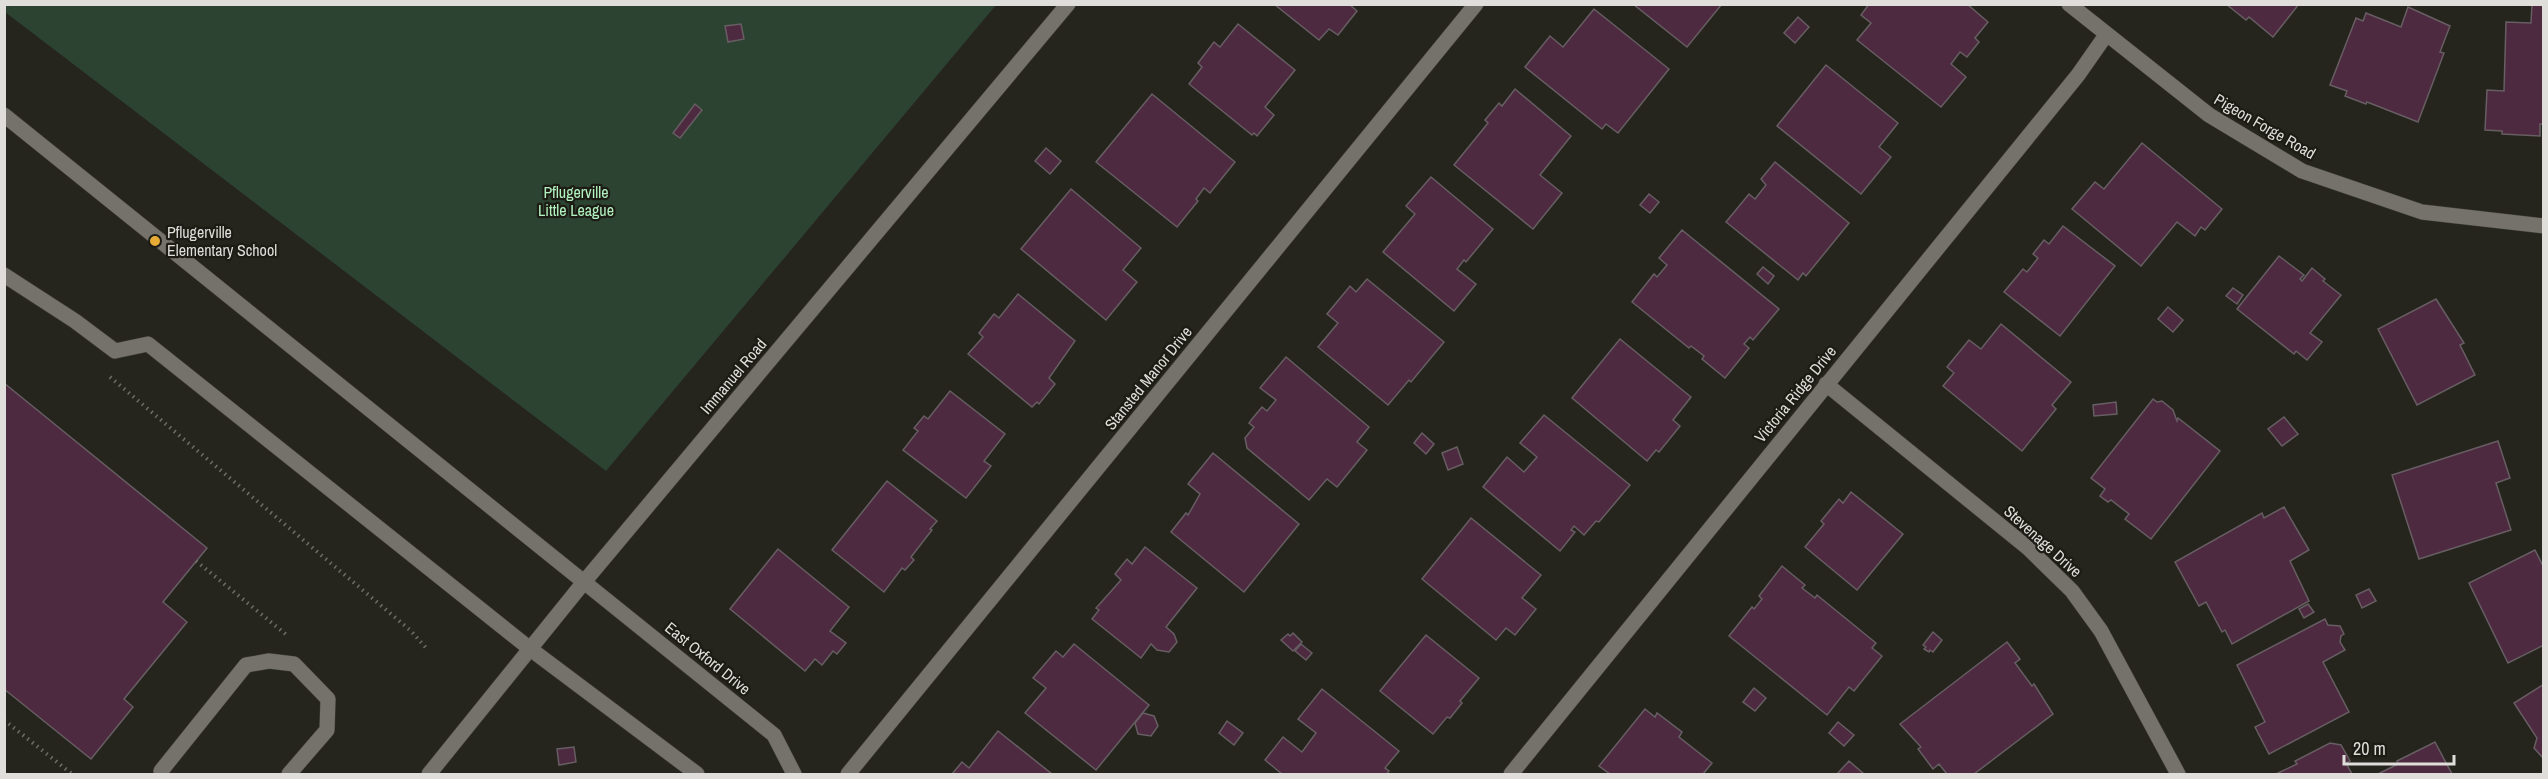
<svg xmlns="http://www.w3.org/2000/svg" width="2548" height="779" viewBox="0 0 2548 779" font-family="'Archivo Narrow',sans-serif">
<style>
.green{fill:#2d4332}
.building{fill:#4e2a41;stroke:#665e62;stroke-width:1.5}
.lines{fill:none;stroke-linecap:round;stroke-linejoin:round}
.service-casing{stroke:#403f3a;stroke-width:16}
.minor-casing{stroke:#403f3a;stroke-width:16}
.tertiary-casing{stroke:#403f3a;stroke-width:16}
.path{stroke:#6e6d67;stroke-width:4;stroke-dasharray:1.5 4.5;stroke-linecap:butt}
.service{stroke:#74726a;stroke-width:15}
.minor{stroke:#74726a;stroke-width:15}
.tertiary{stroke:#74726a;stroke-width:15}
.poi-dot{fill:#e7ac36;stroke:#1c1b14;stroke-width:2}
.labels{text-anchor:middle;dominant-baseline:central;stroke-width:4.5;stroke-linejoin:round;paint-order:stroke}
.street-label{font-size:16px;fill:#dfdeda;stroke:#1c1b14}
.park-label{font-size:16px;fill:#b2f2c0;stroke:#1c1b14}
.poi-label{font-size:16px;fill:#dfdeda;stroke:#1c1b14;text-anchor:start}
</style>
<rect width="100%" height="100%" fill="#25241d"/>
<polygon class="green" points="4,5 996,5 606,471 5,12"/>
<g class="building">
<polygon points="1274,4 1349,4 1357,11 1338,35 1329,29 1319,40"/>
<polygon points="1633,4 1722,4 1687,47"/>
<polygon points="1869,4 1967,4 1988,22 1975,38 1979,42 1967,57 1960,52 1951,64 1966,77 1941,107 1857,40 1871,23 1861,15"/>
<polygon points="2226,4 2299,4 2273,37 2249,17 2246,20"/>
<polygon points="2532,4 2544,4 2544,124 2540,124 2540,136 2502,134 2502,131 2485,130 2487,90 2504,91 2506,22 2531,23"/>
<polygon points="2408,7 2450,26 2440,52 2444,53 2418,122 2367,102 2366,104 2345,96 2347,91 2330,85 2356,18 2363,21 2366,13 2401,27"/>
<polygon points="1594,9 1669,69 1618,133 1606,124 1602,129 1525,67 1550,36 1563,47"/>
<polygon points="1798,17 1809,27 1795,43 1784,33"/>
<polygon points="741,24 744,39 728,42 725,26"/>
<polygon points="1238,24 1295,70 1265,107 1274,115 1257,136 1254,133 1252,135 1189,84 1202,67 1198,63 1214,42 1220,47"/>
<polygon points="1826,65 1898,123 1879,147 1891,157 1861,194 1777,126"/>
<polygon points="1515,89 1571,136 1540,175 1562,193 1533,229 1454,165 1488,123 1485,120 1499,103 1502,106"/>
<polygon points="1152,94 1235,162 1210,193 1204,188 1196,199 1198,201 1177,227 1096,162"/>
<polygon points="695,104 702,110 680,138 673,133"/>
<polygon points="2142,143 2222,209 2205,230 2201,227 2195,236 2177,222 2141,266 2072,209 2095,182 2104,189"/>
<polygon points="1046,148 1061,161 1050,174 1035,161"/>
<polygon points="1775,162 1849,223 1806,276 1803,273 1798,280 1726,222 1749,194 1755,199 1766,185 1761,179"/>
<polygon points="1431,177 1493,229 1466,262 1464,260 1457,269 1476,284 1454,311 1383,252 1415,214 1406,206"/>
<polygon points="1071,189 1141,248 1123,270 1137,282 1106,320 1021,249"/>
<polygon points="1649,194 1659,202 1650,213 1640,205"/>
<polygon points="2063,226 2115,266 2060,336 2004,292 2023,269 2027,272 2038,258 2033,254 2044,240 2049,244"/>
<polygon points="1682,230 1779,309 1753,340 1750,337 1744,344 1749,348 1725,378 1702,359 1704,356 1691,346 1689,348 1632,302 1654,274 1657,277 1667,265 1659,258"/>
<polygon points="2279,256 2304,275 2300,279 2302,281 2312,268 2325,279 2323,281 2341,295 2310,333 2322,342 2307,360 2296,351 2294,354 2237,309"/>
<polygon points="1763,267 1774,276 1768,284 1757,274"/>
<polygon points="1367,279 1444,342 1411,382 1409,380 1388,405 1318,347 1338,323 1327,314 1350,286 1356,292"/>
<polygon points="2233,288 2243,295 2237,304 2226,296"/>
<polygon points="1018,294 1075,341 1049,378 1055,384 1039,404 1037,402 1032,407 968,354 983,337 979,333 994,314 999,318"/>
<polygon points="2436,299 2464,343 2460,345 2475,375 2417,405 2378,329"/>
<polygon points="2168,307 2183,320 2173,332 2158,319"/>
<polygon points="2001,324 2071,382 2052,405 2056,409 2022,451 1943,386 1954,373 1947,367 1969,340 1981,349"/>
<polygon points="1620,339 1691,397 1673,420 1680,426 1659,452 1656,450 1647,461 1572,398"/>
<polygon points="1286,357 1369,427 1357,442 1367,450 1337,487 1327,479 1309,500 1247,448 1245,438 1254,427 1249,423 1252,419 1262,407 1267,411 1276,400 1260,388"/>
<polygon points="4,383 207,548 163,602 187,622 124,699 133,707 91,759 4,689"/>
<polygon points="950,391 1005,434 984,461 991,466 966,498 903,450 918,431 914,428 924,416 928,419"/>
<polygon points="2153,399 2157,402 2162,401 2173,410 2177,421 2178,418 2220,451 2151,539 2125,519 2129,514 2111,500 2108,502 2100,496 2105,489 2091,478"/>
<polygon points="2116,402 2117,414 2094,416 2093,405"/>
<polygon points="1544,415 1630,485 1599,522 1596,521 1584,535 1574,526 1571,530 1575,532 1560,551 1483,487 1507,457 1524,472 1537,457 1520,443"/>
<polygon points="2284,417 2298,434 2282,446 2268,429"/>
<polygon points="1422,433 1434,444 1426,454 1414,443"/>
<polygon points="2498,441 2510,478 2496,483 2511,530 2419,559 2392,475"/>
<polygon points="1457,447 1463,464 1448,470 1442,453"/>
<polygon points="1213,453 1299,524 1244,592 1171,532 1186,513 1188,515 1200,494 1188,484"/>
<polygon points="887,481 937,521 930,529 932,530 911,557 914,560 905,570 902,568 884,592 832,550"/>
<polygon points="1851,492 1903,534 1857,590 1805,547 1824,524 1821,521 1839,499 1843,503"/>
<polygon points="2284,507 2309,550 2290,561 2309,601 2232,644 2225,630 2222,632 2206,602 2199,606 2175,562 2262,513 2264,518"/>
<polygon points="1471,518 1541,575 1522,598 1536,609 1515,635 1506,628 1496,640 1422,579"/>
<polygon points="1145,547 1197,588 1166,627 1174,634 1177,642 1169,652 1157,650 1151,644 1141,658 1092,619 1099,610 1096,608 1121,580 1115,574 1127,559 1132,564"/>
<polygon points="778,549 849,607 830,631 846,643 837,654 833,651 822,665 815,659 805,671 730,609"/>
<polygon points="2535,550 2544,568 2544,645 2508,663 2469,583"/>
<polygon points="1782,566 1805,585 1802,588 1815,598 1817,595 1876,643 1872,648 1882,656 1854,691 1849,687 1827,715 1729,636 1752,607 1754,609 1762,599 1759,596"/>
<polygon points="2369,589 2376,601 2362,608 2356,595"/>
<polygon points="2308,604 2314,612 2304,618 2299,609"/>
<polygon points="2325,619 2328,625 2340,626 2344,634 2341,636 2340,642 2345,650 2323,662 2349,712 2269,754 2255,727 2265,722 2237,665"/>
<polygon points="1933,632 1942,640 1933,652 1930,650 1929,652 1924,649 1926,647 1923,645"/>
<polygon points="1293,633 1302,642 1293,651 1281,640 1288,634 1290,636"/>
<polygon points="1426,635 1479,678 1460,701 1462,703 1450,718 1447,717 1433,734 1380,691"/>
<polygon points="2007,642 2020,659 2015,663 2032,686 2034,684 2053,714 1974,774 1947,774 1939,764 1933,769 1918,749 1921,747 1900,724"/>
<polygon points="1074,644 1149,705 1096,770 1025,713 1046,688 1033,678 1056,651 1063,657"/>
<polygon points="1301,644 1312,653 1306,660 1295,651"/>
<polygon points="2544,684 2544,759 2534,748 2537,738 2514,703"/>
<polygon points="1754,688 1766,698 1755,711 1743,702"/>
<polygon points="1322,689 1399,751 1385,768 1389,771 1387,774 1282,774 1265,760 1283,737 1302,752 1316,733 1298,719"/>
<polygon points="1645,709 1655,717 1657,713 1682,732 1679,737 1712,763 1703,774 1610,774 1599,766"/>
<polygon points="1143,713 1154,716 1158,726 1151,736 1138,734 1135,723"/>
<polygon points="1227,721 1243,733 1234,745 1219,733"/>
<polygon points="1838,722 1854,735 1844,746 1829,733"/>
<polygon points="998,731 1052,774 952,774 962,762 969,768"/>
<polygon points="2435,742 2452,774 2378,774 2398,764 2397,761"/>
<polygon points="2330,743 2341,745 2350,761 2346,763 2352,774 2276,774 2297,764 2295,761"/>
<polygon points="574,747 576,762 559,765 557,749"/>
<polygon points="1849,761 1864,774 1837,774"/>
</g>
<g class="lines">
<g class="service-casing">
<g id="service">
<polyline points="4,115 584,582"/>
<polyline points="4,275 75,321 115,351 148,344 529,648"/>
<polyline points="162,774 161,771 246,665 269,661 294,664 328,699 327,730 289,774"/>
</g>
</g>
<g class="minor-casing">
<g id="minor">
<polyline points="2069,4 2209,115 2302,171 2422,212 2544,226"/>
<polyline points="1826,384 2028,548 2072,591 2101,631 2178,774"/>
<polyline points="848,774 1476,4"/>
<polyline points="1511,774 2078,75 2106,35"/>
</g>
</g>
<g class="tertiary-casing">
<g id="tertiary">
<polyline points="584,582 774,735 794,774"/>
<polyline points="529,648 697,774"/>
<polyline points="429,774 584,582 1068,4"/>
</g>
</g>
<g class="path">
<polyline points="110,377 410,630 428,650"/>
<polyline points="196,561 288,636"/>
<polyline points="4,720 72,774"/>
</g>
<use href="#service" class="service"/>
<use href="#minor" class="minor"/>
<use href="#tertiary" class="tertiary"/>
</g>
<circle class="poi-dot" cx="155" cy="241" r="6"/>
<g class="labels">
<g class="street-label">
<text transform="translate(2265 126) rotate(30)">Pigeon Forge Road</text>
<text transform="translate(733 376) rotate(-50)">Immanuel Road</text>
<text transform="translate(1148 378) rotate(-51)">Stansted Manor Drive</text>
<text transform="translate(1795 394) rotate(-51)">Victoria Ridge Drive</text>
<text transform="translate(2043 541) rotate(42)">Stevenage Drive</text>
<text transform="translate(708 658) rotate(39)">East Oxford Drive</text>
</g>
<g class="park-label">
<text x="576" y="192">Pflugerville<tspan x="576" dy="18">Little League</tspan></text>
</g>
<g class="poi-label">
<text x="167" y="232">Pflugerville<tspan x="167" dy="18">Elementary School</tspan></text>
</g>
</g>
<rect width="2548" height="779" fill="none" stroke="#dfdeda" stroke-width="12"/>
<path d="M2344 755v9h110v-9" fill="none" stroke="#dfdeda" stroke-width="3"/>
<text x="2353" y="755" font-size="18" fill="#dfdeda" stroke="#1c1b14" stroke-width="4.5" paint-order="stroke">20 m</text>
</svg>
